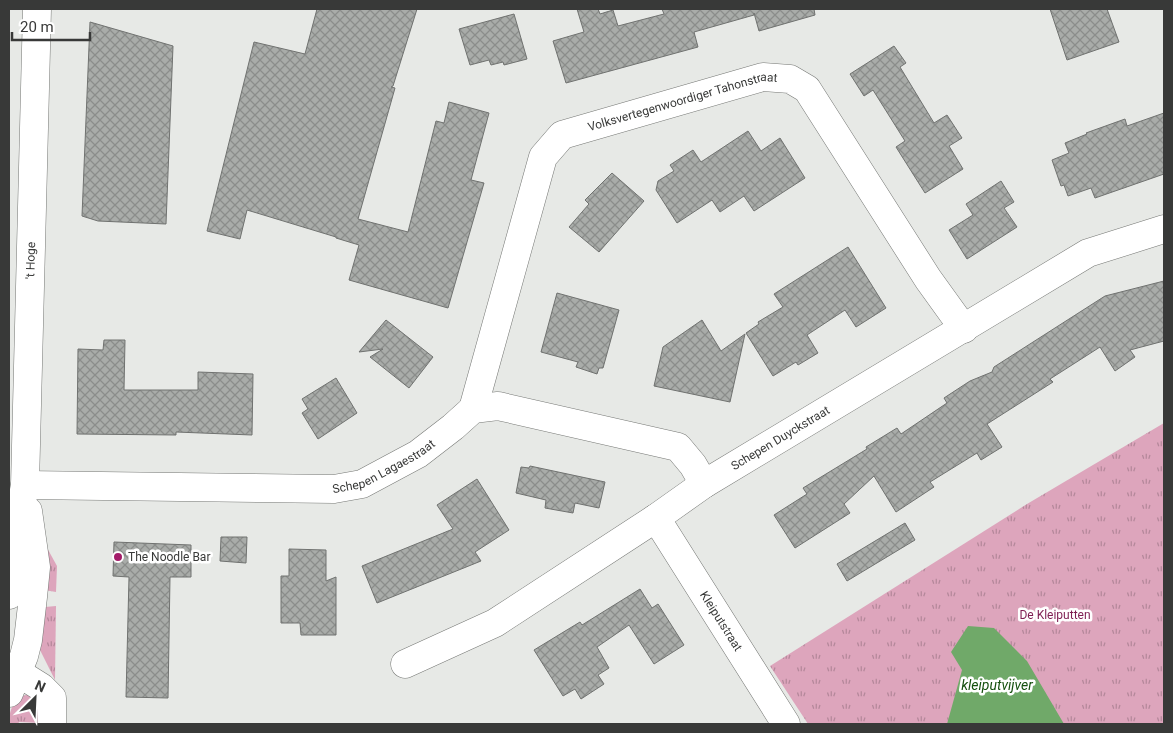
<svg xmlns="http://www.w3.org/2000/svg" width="1173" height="733" viewBox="0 0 1173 733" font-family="Roboto,sans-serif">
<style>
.grass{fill:url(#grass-tufts)}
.water{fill:#70a969}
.building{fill:url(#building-cross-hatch);stroke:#707270}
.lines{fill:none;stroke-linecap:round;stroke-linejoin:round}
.minor-casing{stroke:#767875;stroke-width:29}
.primary-casing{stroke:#767875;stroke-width:29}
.minor{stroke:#fff;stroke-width:28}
.primary{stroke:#fff;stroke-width:28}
.poi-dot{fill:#a31c69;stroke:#fff;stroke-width:2}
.labels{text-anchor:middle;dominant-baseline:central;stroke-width:5;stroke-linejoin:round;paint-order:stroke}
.street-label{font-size:12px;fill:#383938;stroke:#fff}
.poi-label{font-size:12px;fill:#383938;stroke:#fff;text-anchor:start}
.park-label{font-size:12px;fill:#7e1e52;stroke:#fff}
.water-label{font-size:14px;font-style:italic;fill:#16500f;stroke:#fff}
</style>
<defs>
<pattern id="grass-tufts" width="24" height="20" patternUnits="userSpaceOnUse" patternTransform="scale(1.25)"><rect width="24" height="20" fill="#dda5bc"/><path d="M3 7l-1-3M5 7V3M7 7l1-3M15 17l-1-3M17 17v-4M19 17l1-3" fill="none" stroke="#b4879a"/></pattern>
<pattern id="building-cross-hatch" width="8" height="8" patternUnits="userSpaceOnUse" patternTransform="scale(1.25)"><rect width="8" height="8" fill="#a9aca9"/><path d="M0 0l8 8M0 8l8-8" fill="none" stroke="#8b8d8b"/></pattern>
</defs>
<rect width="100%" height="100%" fill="#e7e9e6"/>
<g class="grass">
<polygon points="1164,423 1164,724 808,724 770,666 1027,504"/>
<polygon points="46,546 57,566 56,592 44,590"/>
<polygon points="56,606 55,680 40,650 45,607"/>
<path d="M29,694L42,705V723L19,722L18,724H9C9,709 14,698 29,694Z"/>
</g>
<polygon class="water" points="968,626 994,628 1027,661 1064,724 947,724 962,670 951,652"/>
<g class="building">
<polygon points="317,9 417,9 393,86 391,87 395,88 358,219 408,232 436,121 444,123 449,102 489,113 471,180 484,183 448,308 349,280 359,245 336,238 336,237 247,210 240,239 207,231 254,42 305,54"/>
<polygon points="577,9 598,9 600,14 613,10 618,26 664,14 662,9 814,9 815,15 759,31 754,13 754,15 694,32 698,47 566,83 553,41 584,32"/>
<polygon points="1050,9 1107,9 1119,42 1067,60"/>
<polygon points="514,14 527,59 504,65 503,62 491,65 489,60 470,65 459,29"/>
<polygon points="90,22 173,46 166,224 98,221 82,216"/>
<polygon points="894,46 906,63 900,67 934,123 947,115 962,138 949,146 963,169 925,193 896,147 905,141 873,90 864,96 850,74"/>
<polygon points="1164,113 1164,174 1095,198 1091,188 1068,196 1064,185 1061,186 1052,160 1069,153 1065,143 1087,134 1086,133 1125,119 1127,126"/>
<polygon points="748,131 761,151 780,138 805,178 754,211 744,196 720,212 712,200 677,223 656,190 658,181 674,171 670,165 693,150 701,162"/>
<polygon points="612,173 644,201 599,252 569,227 589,204 585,200"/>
<polygon points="1001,181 1014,202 1004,208 1017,227 967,259 949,230 973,215 966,204"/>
<polygon points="848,247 886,308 856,327 845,310 807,335 818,353 798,365 796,362 773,376 746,333 759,324 758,322 783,307 774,294"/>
<polygon points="1164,281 1164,341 1130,350 1135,357 1115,371 1100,347 1050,379 1053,382 987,424 1002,447 981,460 977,453 930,482 934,487 896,512 874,476 844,504 850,513 795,548 774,515 807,494 803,488 867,449 866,447 897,428 901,434 947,403 944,398 970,381 992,372 994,367 1105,296"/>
<polygon points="557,293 619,310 603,368 599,368 597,374 576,367 578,362 541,352"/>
<polygon points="386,320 433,357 409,388 370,357 383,349 359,352"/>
<polygon points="702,320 721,351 745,334 730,402 654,386 663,347"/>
<polygon points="104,340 125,340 124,390 198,390 198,372 253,374 252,435 176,432 176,435 77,434 78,349 103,350"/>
<polygon points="336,378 357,413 318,439 302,413 308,409 302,399"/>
<polygon points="530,466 605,482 599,508 575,503 573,513 545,508 546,500 516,493 521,467 529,468"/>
<polygon points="477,479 509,530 475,552 481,561 377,603 362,566 453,529 437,505"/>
<polygon points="905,523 915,540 847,581 837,564"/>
<polygon points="221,537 247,537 246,563 220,561"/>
<polygon points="114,542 191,545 191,577 170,577 168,698 126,697 129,577 113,576"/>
<polygon points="289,549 326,550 326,581 336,577 336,635 301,635 300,623 281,623 281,576 289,576"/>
<polygon points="640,589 652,608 658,604 684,645 654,664 629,625 597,647 609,668 598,675 604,684 581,699 575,689 563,696 534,650 580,622 582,625"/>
</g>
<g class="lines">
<g class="minor-casing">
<g id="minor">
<path id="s1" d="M473,409L543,157L562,135L763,77L790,79L807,89L928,279L964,329"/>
<path id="s2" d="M25,485L334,489L362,484L418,454L453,427L473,409L498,406L678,447L693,465L704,484"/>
<path id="s3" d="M656,518L786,724"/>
<path id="s4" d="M405,664L495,623L656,518L704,484L1088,253L1164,229"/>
<polyline points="9,667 41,687 52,698 52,724"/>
</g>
</g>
<g class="primary-casing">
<g id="primary">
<path id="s5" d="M9,595L10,565L25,485L37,9"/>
<polyline points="9,693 24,656 28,640 33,597 36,567 28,511"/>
</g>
</g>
<use href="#minor" class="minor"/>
<use href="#primary" class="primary"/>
</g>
<circle class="poi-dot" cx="118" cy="557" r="5"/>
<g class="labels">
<g class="street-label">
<text stroke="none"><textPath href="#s1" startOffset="416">Volksvertegenwoordiger Tahonstraat</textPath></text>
<text stroke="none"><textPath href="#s5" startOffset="336">'t Hoge</textPath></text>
<text stroke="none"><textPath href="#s4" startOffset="439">Schepen Duyckstraat</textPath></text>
<text stroke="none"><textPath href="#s2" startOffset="364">Schepen Lagaestraat</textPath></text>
<text stroke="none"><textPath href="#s3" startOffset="122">Kleiputstraat</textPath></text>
</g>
<g class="poi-label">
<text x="128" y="557">The Noodle Bar</text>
</g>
<g class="park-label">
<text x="1055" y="615">De Kleiputten</text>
</g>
<g class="water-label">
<text x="997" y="685">kleiputvijver</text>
</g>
</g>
<rect width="1173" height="733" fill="none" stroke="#383938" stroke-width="20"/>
<g transform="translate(35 698) rotate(24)" stroke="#ffffff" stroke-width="4" paint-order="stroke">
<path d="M0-4L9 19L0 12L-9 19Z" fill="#383938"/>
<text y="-8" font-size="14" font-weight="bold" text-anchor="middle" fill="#383938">N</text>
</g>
<path d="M12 32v8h78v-8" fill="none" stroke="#383938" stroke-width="2.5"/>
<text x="20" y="32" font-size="15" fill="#383938" stroke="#ffffff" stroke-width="4" paint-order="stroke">20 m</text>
</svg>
